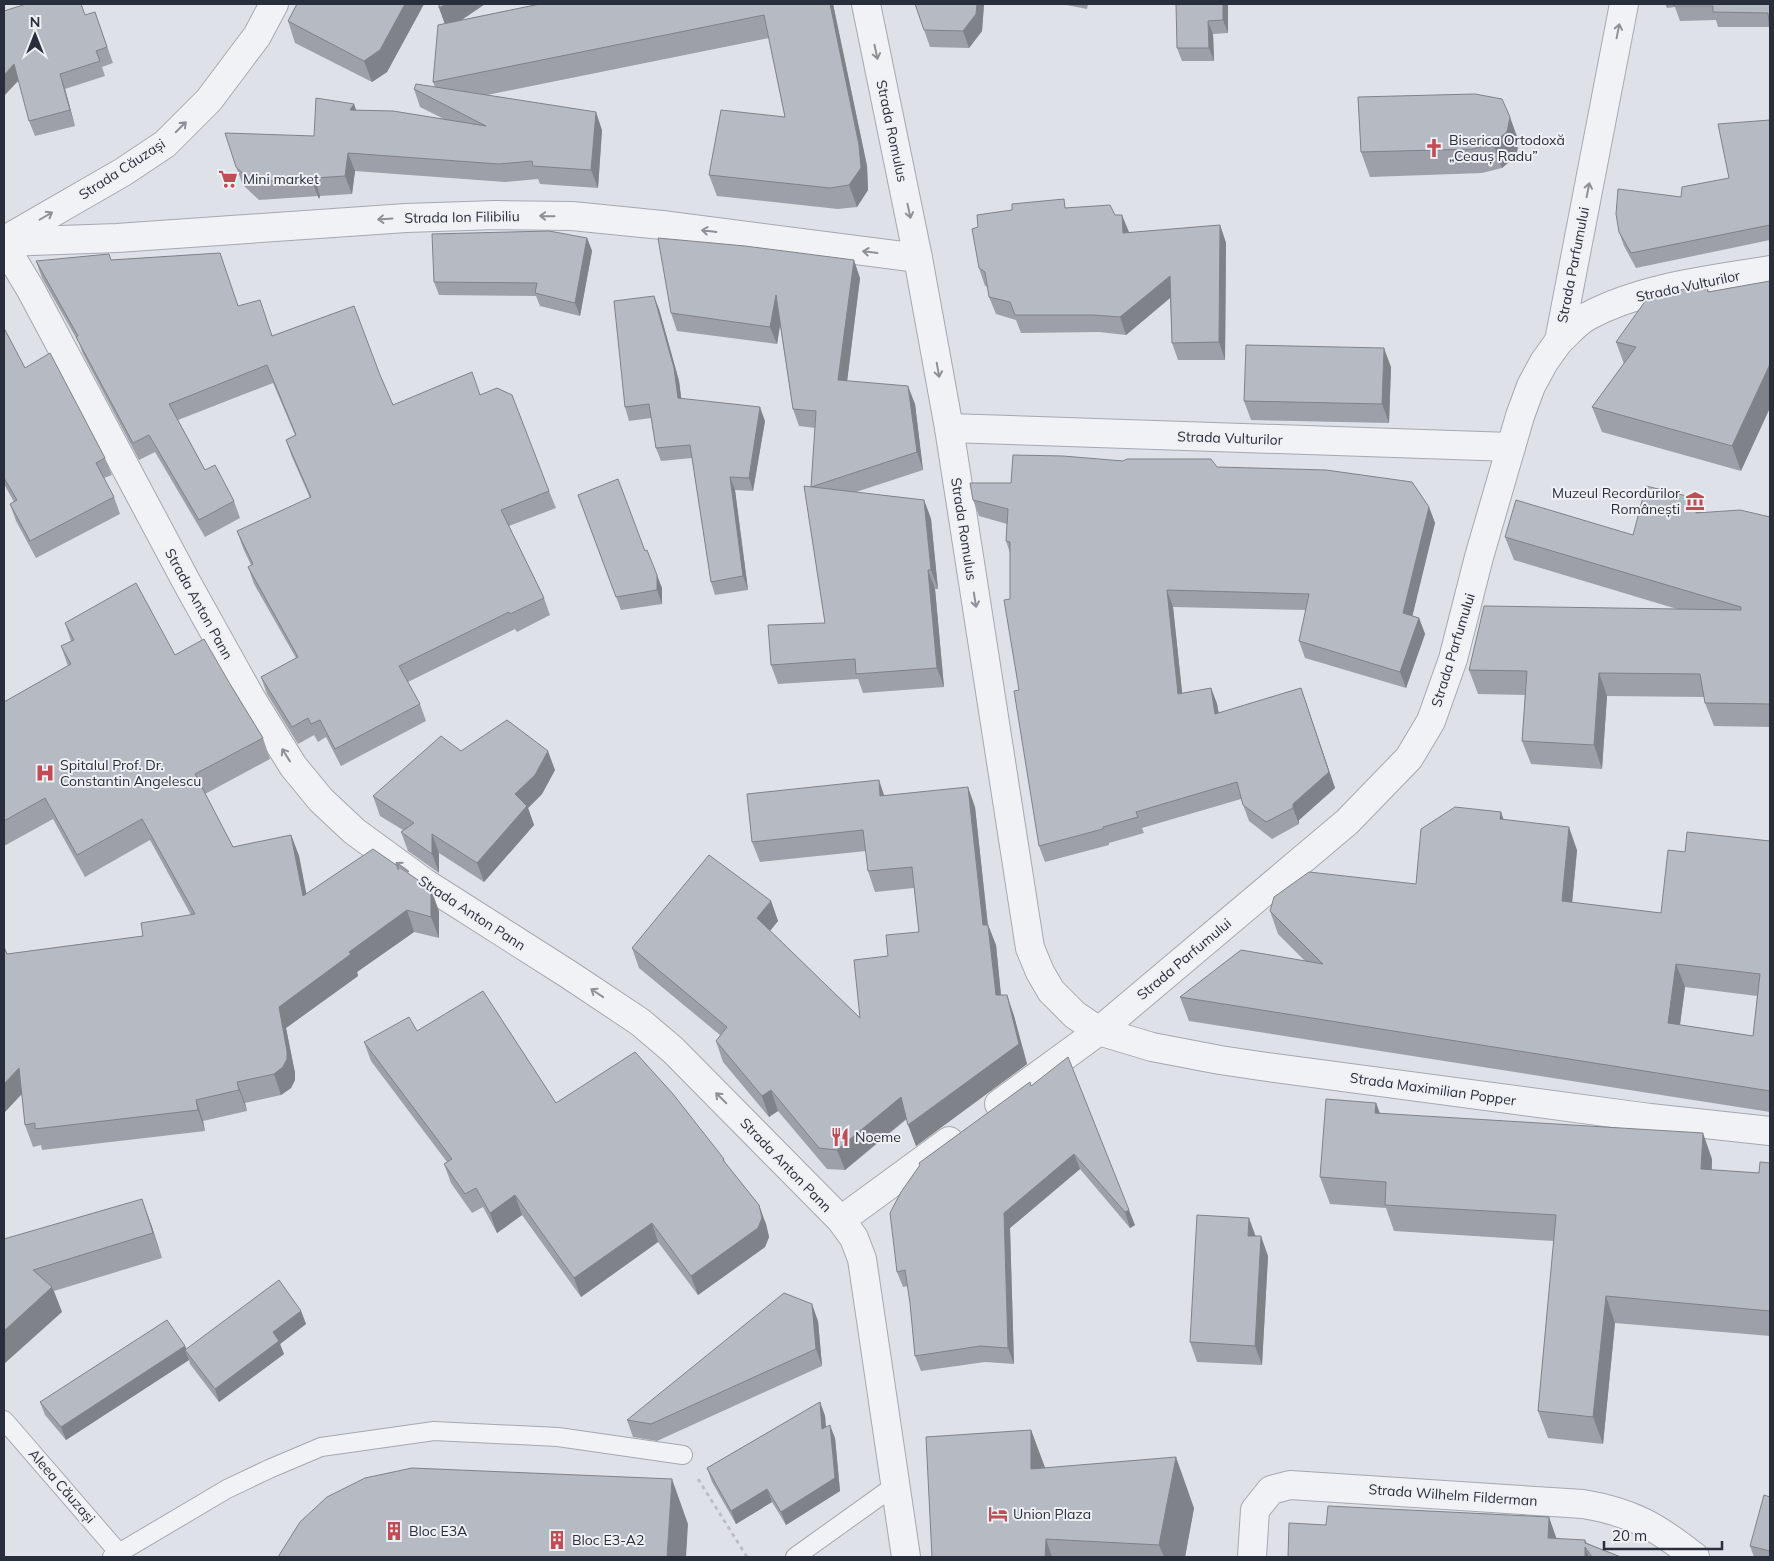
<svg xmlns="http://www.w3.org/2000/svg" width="1774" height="1561" viewBox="0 0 1774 1561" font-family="Mulish,sans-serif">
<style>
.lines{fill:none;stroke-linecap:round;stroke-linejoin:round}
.service-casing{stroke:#a4a8b0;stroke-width:20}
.minor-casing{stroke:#a4a8b0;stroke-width:30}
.tertiary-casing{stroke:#a4a8b0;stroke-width:30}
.path{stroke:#bdbfc5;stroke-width:3;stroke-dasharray:4 4;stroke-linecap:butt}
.service{stroke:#f1f2f5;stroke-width:18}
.minor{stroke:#f1f2f5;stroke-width:28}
.tertiary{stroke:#f1f2f5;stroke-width:28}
.wall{fill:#9da0a8;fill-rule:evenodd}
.shaded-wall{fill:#7f8288}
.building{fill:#b6bac3;stroke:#7f8288;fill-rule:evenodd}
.oneway{stroke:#8d9098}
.labels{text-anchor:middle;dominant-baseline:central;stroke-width:4;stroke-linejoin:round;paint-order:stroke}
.street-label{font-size:14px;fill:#292e3c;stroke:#eef0f4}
.poi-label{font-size:14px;fill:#292e3c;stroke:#eef0f4;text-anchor:start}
</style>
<rect width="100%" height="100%" fill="#dee1e7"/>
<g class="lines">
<g class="service-casing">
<g id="service">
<polyline points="4,1420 119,1553"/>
<polyline points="112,1557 227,1489 269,1469 321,1447 434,1431 558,1437 683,1455"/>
<polyline points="795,1557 897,1484"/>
</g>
</g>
<g class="minor-casing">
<g id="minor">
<polyline points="5,240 123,172 165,144 209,100 257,36 274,4"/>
<polyline points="4,242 117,238 406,218 496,215 572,216 662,225 918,258"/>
<polyline points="4,245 31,290 187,583 251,698 293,766 321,800 354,831 425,883 568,974 640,1022 673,1050 841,1220 854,1238 862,1259 906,1557"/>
<path d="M1559,341C1568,333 1577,322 1588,316C1643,287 1709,280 1770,270"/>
<polyline points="949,428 1511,447"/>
<polyline points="999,1104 1099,1031 1169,972 1347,822 1409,758 1431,721 1453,659 1479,557 1520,416 1531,386 1544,362 1559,341 1624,4"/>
<polyline points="841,1220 949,1141"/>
<path d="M1252,1557L1255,1510L1271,1490L1290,1485L1583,1504C1632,1512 1657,1527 1695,1557"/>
</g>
</g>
<g class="tertiary-casing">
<polyline id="tertiary" points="866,4 918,258 949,428 1030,948 1040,972 1051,991 1075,1015 1099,1031 1152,1047 1220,1060 1267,1067 1650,1118 1770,1131"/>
</g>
<polyline class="path" points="698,1479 747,1557"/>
<use href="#service" class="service"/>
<use href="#minor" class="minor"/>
<use href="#tertiary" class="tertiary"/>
</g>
<g class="wall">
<polygon points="297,4 424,4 387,72 372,82 295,43 288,21"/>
<polygon points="485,4 461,20 540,4 833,4 867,166 868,190 857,207 838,209 717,196 709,175 785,117 769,38 487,95 602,130 598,188 540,184 538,179 505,182 355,171 352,194 320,196 319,199 318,196 259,200 243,185 236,167 314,136 354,104 356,110 444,119 420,107 414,89 435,87 433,82 444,24"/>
<polygon points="915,4 984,4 982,31 969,48 930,47"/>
<polygon points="1061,4 1088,4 1087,9"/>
<polygon points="1228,4 1228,33 1213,34 1214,61 1182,61 1177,48"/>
<polygon points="1665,4 1770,4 1770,27 1718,27 1716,20 1680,21 1675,7 1667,8"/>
<polygon points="95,12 113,63 102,67 105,76 65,89 75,126 35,136 29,121 85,15"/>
<polygon points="1358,97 1519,142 1516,156 1502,168 1482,173 1370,177 1361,152"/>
<polygon points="1770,120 1770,240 1636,268 1624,246 1619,232 1681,197 1729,178"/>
<polygon points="1068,208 1115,215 1129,233 1220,225 1226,243 1225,360 1178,360 1172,343 1170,298 1126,335 1099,332 1021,333 1016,320 996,314 989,297 988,287 985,286 979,268"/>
<polygon points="587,238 592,251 580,316 540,306 536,296 439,295 434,282"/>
<polygon points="220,253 238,306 273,336 380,375 393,405 480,395 549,491 556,508 509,526 544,598 550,615 517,632 515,629 408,682 420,704 426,721 341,766 326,737 318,742 314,735 298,744 267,694 261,677 296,658 254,584 248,567 251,565 243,548 237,531 310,498 292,457 286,440 295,435 273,383 178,420 205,470 234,501 240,518 205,537 155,452 139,460 83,354 79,343 42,278 36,261 111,260"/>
<polygon points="860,278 847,381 915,404 923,470 856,492 924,500 931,519 938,589 935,589 944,687 863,693 858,679 778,684 771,665 825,623 811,487 815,428 799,426 793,409 780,325 777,344 677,331 671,313"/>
<polygon points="1707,287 1709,292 1741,471 1602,432 1592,407 1624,364 1616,342"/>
<polygon points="659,309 679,381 681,398 765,421 753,491 735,490 748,590 715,595 711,582 692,458 661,461 656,448 651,418 629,421 625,407"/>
<polygon points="4,328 25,368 105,458 112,475 104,478 114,497 120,514 36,558 16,521 10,504 14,502 4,484"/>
<polygon points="1391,367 1389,423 1251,420 1244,401"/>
<polygon points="1217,467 1429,507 1435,523 1412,616 1419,618 1425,634 1406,688 1305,658 1299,641 1306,610 1173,607 1182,693 1211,688 1217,704 1219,713 1301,688 1335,788 1299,820 1299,824 1272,839 1249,821 1241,799 1142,828 1144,833 1109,843 1109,845 1045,862 1039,846 1019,690 1010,599 1010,553 1006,541 1007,524 979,516 973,500 1011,483"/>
<polygon points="578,495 645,551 662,588 662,604 621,610"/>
<polygon points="1699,499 1704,512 1770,517 1770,727 1714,726 1705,703 1704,697 1607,696 1602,769 1531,764 1522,741 1525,695 1478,694 1469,670 1677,609 1514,560 1505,537 1633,535"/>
<polygon points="65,623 175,655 230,684 263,738 270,759 205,794 233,847 291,835 299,856 306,894 439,911 439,938 414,932 357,972 358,976 286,1028 295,1073 295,1080 291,1088 281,1095 245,1103 247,1111 203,1121 205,1131 42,1150 41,1145 33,1147 25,1125 22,1094 4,1113 4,947 7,954 143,936 191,915 150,840 85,877 53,819 4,846 4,702 68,666 61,646 71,641"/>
<polygon points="461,751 555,770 542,794 528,808 534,825 484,882 439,853 439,873 408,851 401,832 403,830 380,816 373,796"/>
<polygon points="884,795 975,807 988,925 996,945 1001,995 1007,995 1014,1016 1027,1064 916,1146 907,1119 845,1170 827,1169 778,1111 769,1117 723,1062 716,1041 720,1035 639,968 632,948 771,901 778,921 770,931 860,1018 888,956 919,932 914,888 875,892 868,871 866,851 760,862 752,842"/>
<path d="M1501,812L1503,820L1577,850L1572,903L1661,913L1685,852L1770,841V1112L1189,1021L1180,997L1305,961L1278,934L1270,911L1416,884ZM1685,987L1757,996L1753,1036L1680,1025Z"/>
<polygon points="417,1031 556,1103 724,1159 725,1164 766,1224 769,1237 765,1247 698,1295 658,1242 581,1297 522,1215 497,1233 483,1207 472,1213 451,1183 444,1164 447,1162 371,1061 364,1042"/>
<polygon points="1031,1086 1135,1225 1130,1228 1080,1169 1010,1228 1014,1364 985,1362 921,1371 915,1356 910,1303 908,1286 903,1287 897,1272"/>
<polygon points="1376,1103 1380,1114 1712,1159 1712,1170 1759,1173 1770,1163 1770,1336 1615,1323 1603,1444 1548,1438 1538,1411 1554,1241 1394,1231 1386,1208 1330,1204 1320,1177"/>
<polygon points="151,1224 162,1258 54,1291 62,1312 4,1239"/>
<polygon points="1255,1236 1268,1256 1262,1365 1197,1362 1190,1342"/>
<polygon points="301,1311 306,1324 280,1344 284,1354 219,1402 190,1364 189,1360 66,1440 45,1415 40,1402 185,1346 187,1350"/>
<polygon points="818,1321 822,1366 657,1441 633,1437 627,1420"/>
<polygon points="820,1402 825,1416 826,1427 835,1438 840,1491 786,1525 772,1502 736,1524 712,1482 707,1468"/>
<polygon points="1031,1430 1045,1468 1194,1508 1185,1557 932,1557"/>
<polygon points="1770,1497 1770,1557 1754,1557 1750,1546"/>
<polygon points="1557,1539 1585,1540 1587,1543 1621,1557 1288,1557"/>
</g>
<g class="shaded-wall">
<polygon points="405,4 424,4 387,72 372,82 364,61"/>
<polygon points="446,4 485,4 447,30 439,8"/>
<polygon points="830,4 833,4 867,166 868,190 857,207 849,185"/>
<polygon points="977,4 984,4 982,31 969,48 963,31"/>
<polygon points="1223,4 1228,4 1228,33 1223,20"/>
<polygon points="1208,21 1213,34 1214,61 1209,48"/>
<polygon points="14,64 20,79 4,96 4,75"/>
<polygon points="60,74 65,89 75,126 70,110"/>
<polygon points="354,104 360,122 350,110"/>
<polygon points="596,112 602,130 598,188 591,170"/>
<polygon points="1510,117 1519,142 1516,156 1502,168 1493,143"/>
<polygon points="348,153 355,171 352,194 345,176"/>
<polygon points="314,178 320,196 319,199 312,181"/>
<polygon points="1122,215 1129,232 1123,233"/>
<polygon points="1220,225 1226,243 1225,360 1219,342"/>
<polygon points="587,238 592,251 580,316 575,303"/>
<polygon points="854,260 860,278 845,398 838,380"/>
<polygon points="1170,276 1176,293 1126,335 1120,317"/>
<polygon points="776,295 782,313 777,344 770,327"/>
<polygon points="654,296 659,309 679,381 683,411 678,398"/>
<polygon points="1384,348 1391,367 1389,423 1382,404"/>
<polygon points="1770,364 1770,408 1741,471 1732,446"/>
<polygon points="908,386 915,404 923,470 917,452"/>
<polygon points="760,407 765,421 753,491 749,478"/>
<polygon points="730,477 735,490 748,590 743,576"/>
<polygon points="1699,499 1708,523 1696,513"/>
<polygon points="924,500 931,519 938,589 931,570"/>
<polygon points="1429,507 1435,523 1409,630 1403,613"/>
<polygon points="928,570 935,589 944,687 937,668"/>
<polygon points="657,575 662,588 662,604 657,590"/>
<polygon points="1167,590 1173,607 1184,710 1178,694"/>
<polygon points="1419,618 1425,634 1406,688 1400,672"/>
<polygon points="1599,673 1607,696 1602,769 1594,745"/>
<polygon points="1211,688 1217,704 1221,731 1215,714"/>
<polygon points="1301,688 1335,788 1299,820 1299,824 1293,808"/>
<polygon points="548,751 555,770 542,794 528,808 534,825 484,882 477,863 515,794"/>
<polygon points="879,780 886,801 880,796"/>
<polygon points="968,787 975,807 990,946 983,925"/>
<polygon points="1501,812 1509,835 1500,819"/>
<polygon points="1569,827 1577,850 1570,925 1562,901"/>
<polygon points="432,834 439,853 439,873 432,854"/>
<polygon points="291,835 299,856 311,917 303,896"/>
<polygon points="431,889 439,911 439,938 431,917"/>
<polygon points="771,901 778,921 764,938 757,918"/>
<polygon points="407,910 414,932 357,972 358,976 286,1028 295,1073 295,1080 291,1088 281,1095 274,1074 279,1007 349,952"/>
<polygon points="988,925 996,945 1003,1016 996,995"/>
<polygon points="1676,964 1685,987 1677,1046 1668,1023"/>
<polygon points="1007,995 1014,1016 1027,1064 916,1146 908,1125"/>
<polygon points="19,1068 26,1089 4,1113 4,1084"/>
<polygon points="237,1082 245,1103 247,1111 239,1090"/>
<polygon points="771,1090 778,1111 769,1117 762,1096"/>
<polygon points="901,1097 908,1117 845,1170 837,1150"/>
<polygon points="196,1100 203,1121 205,1131 198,1110"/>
<polygon points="1376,1103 1386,1130 1375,1113"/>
<polygon points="1703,1133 1712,1159 1710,1196 1701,1169"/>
<polygon points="1074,1154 1080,1169 1010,1228 1014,1364 1008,1348 1004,1213"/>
<polygon points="515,1195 522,1215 497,1233 490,1213"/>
<polygon points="142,1199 151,1224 162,1258 153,1233"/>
<polygon points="759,1205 766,1224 769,1237 765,1247 698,1295 691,1276"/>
<polygon points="1129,1210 1135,1225 1130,1228 1125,1212"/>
<polygon points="1249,1218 1256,1237 1248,1236"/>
<polygon points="652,1223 658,1242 581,1297 574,1278"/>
<polygon points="1261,1236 1268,1256 1262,1365 1255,1346"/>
<polygon points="52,1287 62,1312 4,1364 4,1331"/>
<polygon points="1606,1296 1615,1323 1603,1444 1593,1417"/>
<polygon points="812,1304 818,1321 822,1366 816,1349"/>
<polygon points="301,1311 306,1324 280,1344 284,1354 219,1402 215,1389 273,1332"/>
<polygon points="185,1346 189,1355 185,1350 189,1360 66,1440 61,1427"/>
<polygon points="820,1402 825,1416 827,1442 822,1429"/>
<polygon points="830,1425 835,1438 840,1491 786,1525 781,1512"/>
<polygon points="1031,1430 1050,1481 1031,1469"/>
<polygon points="1176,1457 1194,1508 1185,1557 1164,1557 1159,1545"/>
<polygon points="672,1479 688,1524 686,1557 667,1557"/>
<polygon points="767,1489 772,1502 736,1524 731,1511"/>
<polygon points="1549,1517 1563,1557 1548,1538"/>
<polygon points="1046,1539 1052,1557 1045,1557"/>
<polygon points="1585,1547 1589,1557 1585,1557"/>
</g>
<g class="building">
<polygon points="26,4 81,4 85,15 95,12 107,47 96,51 100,61 60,74 70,110 29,121 14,64 4,75 4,11"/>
<polygon points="297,4 405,4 380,50 364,61 288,21"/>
<polygon points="439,4 446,4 439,8"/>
<polygon points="540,4 830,4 859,145 861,168 849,185 830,188 709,175 721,110 785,117 764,15 433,82 438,25"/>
<polygon points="915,4 977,4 976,14 963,31 924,30"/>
<polygon points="1176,4 1223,4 1223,20 1208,21 1209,48 1177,48"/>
<polygon points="1674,4 1770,4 1770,31 1768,13 1713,12 1713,6 1674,6"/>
<polygon points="416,84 596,112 591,170 533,166 532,161 499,164 348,153 345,176 314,178 312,181 312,178 252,182 236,167 225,133 314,136 316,98 354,104 350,110 393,111 486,126 414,89"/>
<polygon points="1475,94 1502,99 1510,117 1507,132 1493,143 1473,149 1361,152 1358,97"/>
<polygon points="1770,120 1770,225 1631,253 1619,232 1616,214 1618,189 1681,197 1682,187 1729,178 1718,124"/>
<polygon points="1064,199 1065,208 1110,205 1115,215 1122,215 1123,233 1220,225 1219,342 1172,343 1170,276 1120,317 1093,315 1015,315 1010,302 989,297 985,272 979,268 972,229 978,227 977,215 1012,210 1012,204"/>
<polygon points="549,231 587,238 575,303 535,293 537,283 434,282 432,234"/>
<polygon points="658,238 745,246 854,260 838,380 908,386 917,452 811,487 816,411 793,409 776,295 770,327 671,313"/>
<polygon points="220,253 238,306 260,300 272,336 354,306 380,375 393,405 472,372 480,395 497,388 512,395 549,491 501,510 544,598 510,614 509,612 399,666 420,704 335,749 320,720 311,724 308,718 292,727 261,677 298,657 248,567 253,564 237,531 311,497 286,440 296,435 267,365 169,404 205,470 215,465 234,501 199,520 149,435 133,443 76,337 78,336 36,261 109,254 111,260"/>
<polygon points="1770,281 1770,364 1732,446 1592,407 1636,347 1616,342 1651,293 1707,287 1708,292"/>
<polygon points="654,296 674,368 678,398 760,407 749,478 730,477 743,576 711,582 690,445 656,448 649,404 625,407 614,301"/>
<polygon points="4,328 25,368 50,353 105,458 96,463 114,497 30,541 10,504 17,500 4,478"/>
<polygon points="1246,345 1384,348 1382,404 1244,401"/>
<polygon points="1013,455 1063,456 1123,461 1127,459 1211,459 1217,467 1326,470 1412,482 1429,507 1403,613 1419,618 1400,672 1299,641 1309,594 1167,590 1178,694 1211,688 1215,714 1301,688 1329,772 1293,804 1293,808 1266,822 1243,805 1237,782 1136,812 1138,817 1103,827 1103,829 1039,846 1014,691 1019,690 1004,600 1010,599 1010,542 1006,541 1008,509 973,500 970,483 1011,483"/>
<polygon points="618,479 645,551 647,550 657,575 657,590 616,597 578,495"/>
<polygon points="804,486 924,500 931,570 928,570 937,668 856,674 855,659 771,665 768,625 825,623"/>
<polygon points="1646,486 1699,499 1696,513 1740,510 1770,517 1770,704 1705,703 1700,674 1599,673 1594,745 1522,741 1527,671 1469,670 1484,606 1741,610 1741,607 1505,537 1516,500 1633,535"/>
<polygon points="136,583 175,655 204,639 230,684 263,738 195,774 233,847 291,835 303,896 373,849 431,889 431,917 407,910 349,952 351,954 279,1007 287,1051 287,1059 283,1067 274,1074 237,1082 239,1090 196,1100 198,1110 35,1129 35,1123 25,1125 19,1068 4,1084 4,947 7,954 143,936 141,923 195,914 142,819 77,855 45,798 4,821 4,702 71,664 61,646 74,640 65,623"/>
<polygon points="507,720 548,751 535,775 515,794 527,806 477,863 432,834 432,854 401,832 414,823 373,796 441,736 461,751"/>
<polygon points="879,780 880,796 968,787 983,925 988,925 996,995 1007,995 1019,1044 908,1125 901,1097 837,1150 819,1148 771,1090 762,1096 716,1041 727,1027 632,948 709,855 771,901 757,918 860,1018 854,960 888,956 886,935 919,932 912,867 868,871 863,830 752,842 747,794"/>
<path d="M1455,807L1501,812L1500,819L1569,827L1562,901L1661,913L1668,850L1685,852L1687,832L1770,841V1091L1180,997L1241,950L1323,964L1270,911L1274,897L1309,872L1416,884L1421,829ZM1676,964L1760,974L1753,1036L1668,1023Z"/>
<polygon points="483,991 556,1103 635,1052 673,1094 724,1159 723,1160 759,1205 762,1218 758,1228 691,1276 652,1223 574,1278 515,1195 490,1213 476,1188 465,1194 444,1164 452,1159 364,1042 409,1017 417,1031"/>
<polygon points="1068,1057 1129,1210 1125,1212 1074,1154 1004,1213 1008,1348 980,1346 915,1356 910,1303 905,1270 897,1272 890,1213 901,1192 920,1165 919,1163 1030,1082 1031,1086"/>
<polygon points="1326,1099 1376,1103 1375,1113 1703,1133 1701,1169 1759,1173 1760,1162 1770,1163 1770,1311 1606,1296 1593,1417 1538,1411 1556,1215 1385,1205 1386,1182 1320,1177"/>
<polygon points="142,1199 153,1233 33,1270 52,1287 4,1331 4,1239"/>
<polygon points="1197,1215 1249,1218 1248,1236 1261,1236 1255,1346 1190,1342"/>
<polygon points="279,1280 301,1311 273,1332 279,1341 215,1389 185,1350"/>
<polygon points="784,1293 812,1304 816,1349 651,1424 627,1420"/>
<polygon points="167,1320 185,1346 61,1427 40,1402"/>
<polygon points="820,1402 822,1429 830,1425 835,1478 781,1512 767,1489 731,1511 707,1468"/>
<polygon points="1031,1430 1031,1469 1176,1457 1159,1545 1046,1539 1045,1557 932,1557 926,1437"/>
<polygon points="412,1468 672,1479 667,1557 278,1557 300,1522 327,1497 365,1478"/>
<polygon points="1764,1495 1770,1497 1770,1551 1750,1546"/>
<polygon points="1328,1506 1549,1517 1548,1538 1585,1540 1585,1543 1621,1557 1592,1557 1585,1547 1585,1557 1288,1557 1289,1523 1326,1525"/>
</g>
<defs><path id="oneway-shaft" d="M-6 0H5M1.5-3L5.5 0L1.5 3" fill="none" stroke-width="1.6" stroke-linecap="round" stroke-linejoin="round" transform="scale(1.25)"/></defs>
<g class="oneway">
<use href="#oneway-shaft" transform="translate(1618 31) rotate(-79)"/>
<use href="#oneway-shaft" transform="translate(876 52) rotate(78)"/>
<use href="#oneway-shaft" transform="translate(181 127) rotate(-45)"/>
<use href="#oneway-shaft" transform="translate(1588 190) rotate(-79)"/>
<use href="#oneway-shaft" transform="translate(909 211) rotate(78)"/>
<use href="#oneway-shaft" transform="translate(46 216) rotate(-30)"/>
<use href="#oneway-shaft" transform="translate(547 216) rotate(-179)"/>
<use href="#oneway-shaft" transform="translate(385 219) rotate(176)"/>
<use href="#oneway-shaft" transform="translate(709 231) rotate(-173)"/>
<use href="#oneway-shaft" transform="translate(870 252) rotate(-173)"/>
<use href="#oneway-shaft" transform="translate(938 370) rotate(80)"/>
<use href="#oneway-shaft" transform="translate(975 600) rotate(81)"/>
<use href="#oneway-shaft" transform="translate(286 755) rotate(-122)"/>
<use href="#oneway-shaft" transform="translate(402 867) rotate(-144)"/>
<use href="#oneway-shaft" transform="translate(597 993) rotate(-146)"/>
<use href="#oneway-shaft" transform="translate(721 1098) rotate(-135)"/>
</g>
<defs>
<g id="church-bare" transform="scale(1.5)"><path d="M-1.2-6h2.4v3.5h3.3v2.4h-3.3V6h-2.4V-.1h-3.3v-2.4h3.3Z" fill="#c24c55" stroke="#eef0f4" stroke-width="2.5" paint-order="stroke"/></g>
<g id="supermarket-bare" transform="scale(1.5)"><path d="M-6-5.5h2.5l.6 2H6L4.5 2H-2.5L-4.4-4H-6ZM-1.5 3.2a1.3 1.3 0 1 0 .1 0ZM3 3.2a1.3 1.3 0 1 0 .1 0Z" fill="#c24c55" stroke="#eef0f4" stroke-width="2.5" paint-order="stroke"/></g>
<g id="museum-bare" transform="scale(1.5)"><path d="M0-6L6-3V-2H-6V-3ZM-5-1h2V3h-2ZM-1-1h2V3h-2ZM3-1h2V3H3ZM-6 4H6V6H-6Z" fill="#c24c55" stroke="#eef0f4" stroke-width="2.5" paint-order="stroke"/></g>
<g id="hospital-bare" transform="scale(1.5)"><path d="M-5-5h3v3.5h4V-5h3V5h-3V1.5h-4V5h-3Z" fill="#c24c55" stroke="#eef0f4" stroke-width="2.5" paint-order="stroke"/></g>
<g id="restaurant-bare" transform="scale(1.5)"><path d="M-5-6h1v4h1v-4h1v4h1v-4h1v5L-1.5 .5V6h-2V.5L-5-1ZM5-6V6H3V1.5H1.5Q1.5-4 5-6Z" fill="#c24c55" stroke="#eef0f4" stroke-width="2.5" paint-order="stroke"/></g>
<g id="hotel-bare" transform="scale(1.5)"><path d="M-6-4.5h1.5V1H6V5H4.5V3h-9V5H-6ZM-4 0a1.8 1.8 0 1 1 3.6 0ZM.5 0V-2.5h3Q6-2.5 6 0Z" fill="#c24c55" stroke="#eef0f4" stroke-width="2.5" paint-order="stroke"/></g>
<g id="building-bare" transform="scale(1.5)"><path d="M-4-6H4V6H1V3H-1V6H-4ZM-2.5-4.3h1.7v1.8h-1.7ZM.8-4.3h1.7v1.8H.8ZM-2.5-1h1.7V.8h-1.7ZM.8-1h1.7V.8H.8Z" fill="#c24c55" stroke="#eef0f4" stroke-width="2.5" paint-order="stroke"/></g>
</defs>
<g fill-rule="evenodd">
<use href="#church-bare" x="1434" y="148"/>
<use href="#supermarket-bare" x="228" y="179"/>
<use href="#museum-bare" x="1695" y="501"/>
<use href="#hospital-bare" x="45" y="773"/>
<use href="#restaurant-bare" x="840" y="1137"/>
<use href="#hotel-bare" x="998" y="1514"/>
<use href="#building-bare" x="394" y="1531"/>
<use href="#building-bare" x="557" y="1540"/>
</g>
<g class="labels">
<g class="street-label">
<text transform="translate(892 131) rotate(78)">Strada Romulus</text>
<text transform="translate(122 169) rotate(-33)">Strada Căuzași</text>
<text transform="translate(462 217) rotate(-1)">Strada Ion Filibiliu</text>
<text transform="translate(1573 265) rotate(-79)">Strada Parfumului</text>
<text transform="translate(1688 286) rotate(-12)">Strada Vulturilor</text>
<text transform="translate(1230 438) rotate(2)">Strada Vulturilor</text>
<text transform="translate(964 529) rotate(81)">Strada Romulus</text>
<text transform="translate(199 604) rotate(61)">Strada Anton Pann</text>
<text transform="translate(1453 650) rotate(-73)">Strada Parfumului</text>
<text transform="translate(472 913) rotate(33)">Strada Anton Pann</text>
<text transform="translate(1184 959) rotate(-40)">Strada Parfumului</text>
<text transform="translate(1433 1089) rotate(8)">Strada Maximilian Popper</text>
<text transform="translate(786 1165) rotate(46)">Strada Anton Pann</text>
<text transform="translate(62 1486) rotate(49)">Aleea Căuzași</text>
<text transform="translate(1453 1495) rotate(4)">Strada Wilhelm Filderman</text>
</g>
<g class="poi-label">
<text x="1449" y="140">Biserica Ortodoxă<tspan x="1449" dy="16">„Ceauș Radu”</tspan></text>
<text x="243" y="179">Mini market</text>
<text x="1680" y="493" text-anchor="end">Muzeul Recordurilor<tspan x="1680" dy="16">Românești</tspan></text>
<text x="60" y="765">Spitalul Prof. Dr.<tspan x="60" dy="16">Constantin Angelescu</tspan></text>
<text x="855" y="1137">Noeme</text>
<text x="1013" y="1514">Union Plaza</text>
<text x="409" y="1531">Bloc E3A</text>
<text x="572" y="1540">Bloc E3-A2</text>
</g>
</g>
<rect width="1774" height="1561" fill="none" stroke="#292e3c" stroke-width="10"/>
<g transform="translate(35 35)" stroke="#eef0f4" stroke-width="4" paint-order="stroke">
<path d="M0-4L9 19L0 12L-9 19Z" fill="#292e3c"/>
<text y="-8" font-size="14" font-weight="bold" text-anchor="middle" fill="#292e3c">N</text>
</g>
<path d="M1604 1541v8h118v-8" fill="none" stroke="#292e3c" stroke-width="2.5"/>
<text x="1612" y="1541" font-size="15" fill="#292e3c" stroke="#eef0f4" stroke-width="4" paint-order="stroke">20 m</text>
</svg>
